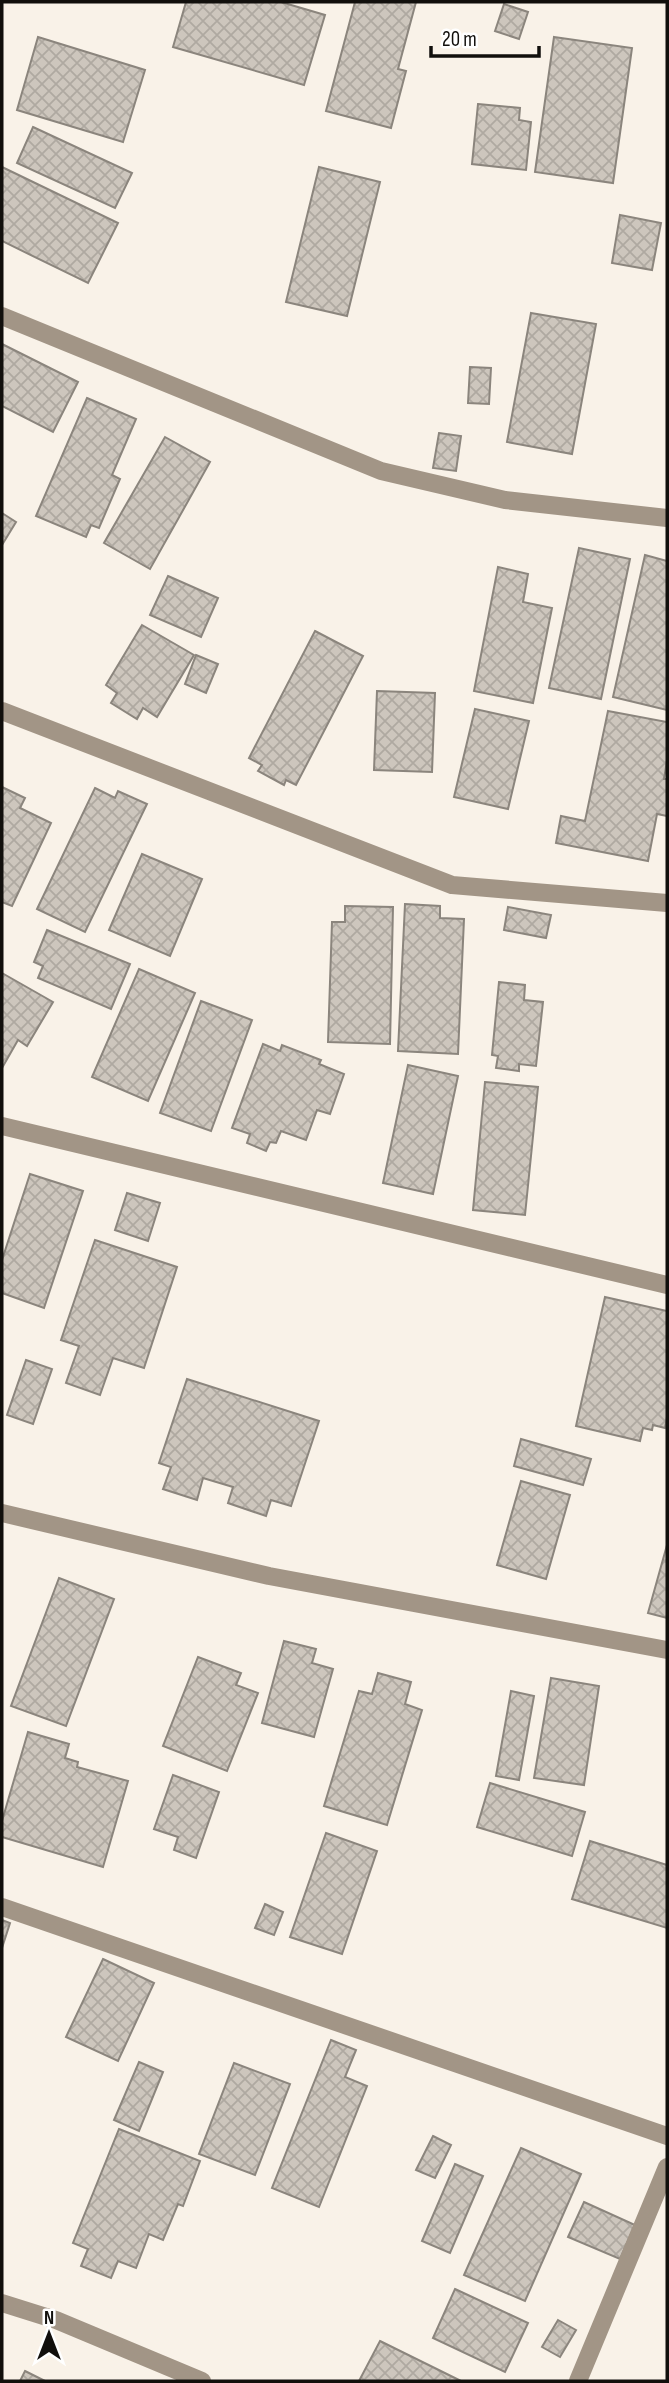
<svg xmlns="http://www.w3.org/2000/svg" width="669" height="2383" viewBox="0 0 669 2383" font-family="'Sofia Sans Condensed',sans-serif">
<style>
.building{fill:url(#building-cross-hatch);stroke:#8b857d;stroke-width:2}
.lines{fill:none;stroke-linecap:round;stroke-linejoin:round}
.street{stroke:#a29586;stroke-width:18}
</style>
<defs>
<pattern id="building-cross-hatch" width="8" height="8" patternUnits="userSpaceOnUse" patternTransform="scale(1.75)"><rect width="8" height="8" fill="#cdc6bd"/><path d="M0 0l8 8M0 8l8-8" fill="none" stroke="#afa9a1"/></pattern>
</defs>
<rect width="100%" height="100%" fill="#f9f2e8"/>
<g class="building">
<polygon points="186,2 281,2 325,15 304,85 173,47"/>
<polygon points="355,2 416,2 398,69 406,71 391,128 326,111"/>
<polygon points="504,4 528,12 519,39 495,31"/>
<polygon points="38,37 145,70 123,142 17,110"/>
<polygon points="554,37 632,48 613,183 535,172"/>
<polygon points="478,104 520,108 519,120 531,122 526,170 472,164"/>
<polygon points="33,127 132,173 115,208 17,163"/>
<polygon points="2,167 118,223 88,283 2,241"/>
<polygon points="319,167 380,182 347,316 286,302"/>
<polygon points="620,215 661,223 652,270 612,263"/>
<polygon points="531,313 596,324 572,454 507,442"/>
<polygon points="2,344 78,382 53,432 2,406"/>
<polygon points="470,367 491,368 489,404 468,403"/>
<polygon points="87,398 136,419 112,475 120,479 99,528 91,525 86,537 36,516"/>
<polygon points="439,433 461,436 456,471 433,468"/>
<polygon points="165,437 210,462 150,569 104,543"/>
<polygon points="2,513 16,522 2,545"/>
<polygon points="579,548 630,559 601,699 549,688"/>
<polygon points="645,555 667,561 667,710 613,697"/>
<polygon points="498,567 528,574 523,602 552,608 533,703 474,691"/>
<polygon points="168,576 218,598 201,637 150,615"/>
<polygon points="142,625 194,655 157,717 143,708 137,719 111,703 117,693 106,685"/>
<polygon points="315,631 363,656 296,785 286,780 284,785 258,771 262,765 249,758"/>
<polygon points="196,655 218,664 206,693 185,684"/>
<polygon points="377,691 435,693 432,772 374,770"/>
<polygon points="475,709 529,721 508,809 454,797"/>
<polygon points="608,711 667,722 667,761 664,779 667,779 667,816 657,814 648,861 556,843 561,816 585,821"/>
<polygon points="2,787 25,798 20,808 51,823 12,906 2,902"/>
<polygon points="95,788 115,798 118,791 147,804 85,932 37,909"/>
<polygon points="142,854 202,879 170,956 109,930"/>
<polygon points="405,904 440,906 440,918 464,919 458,1054 398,1051"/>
<polygon points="345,906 393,907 390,1044 328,1042 332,922 345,922"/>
<polygon points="508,907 551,915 546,938 504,930"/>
<polygon points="47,930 130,964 111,1009 38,978 43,966 34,962"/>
<polygon points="139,969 195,993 148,1101 92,1077"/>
<polygon points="2,973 53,1002 27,1046 18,1040 2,1068"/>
<polygon points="499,982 525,985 524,1000 543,1002 536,1066 519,1064 519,1071 496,1068 498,1056 492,1055"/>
<polygon points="201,1001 252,1020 211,1131 160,1113"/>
<polygon points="263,1044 280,1051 282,1045 321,1060 319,1064 344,1074 330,1114 317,1110 306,1140 281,1131 276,1143 270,1142 266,1151 247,1143 250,1134 232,1128"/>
<polygon points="408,1065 458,1076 433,1194 383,1183"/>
<polygon points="485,1082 538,1087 525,1215 473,1210"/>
<polygon points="30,1174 83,1191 44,1308 2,1293 2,1260"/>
<polygon points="127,1193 160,1203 148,1241 115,1230"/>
<polygon points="95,1240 177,1267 144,1368 113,1358 100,1395 66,1383 79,1346 61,1340"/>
<polygon points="605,1297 667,1311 667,1417 665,1428 653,1425 652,1430 643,1428 640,1441 576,1426"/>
<polygon points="26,1360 52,1369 33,1424 7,1415"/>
<polygon points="187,1379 319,1421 291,1506 271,1500 266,1516 228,1503 233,1487 203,1478 197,1500 163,1489 171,1467 159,1463"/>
<polygon points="521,1439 591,1459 583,1485 514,1466"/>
<polygon points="521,1481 570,1495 546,1579 497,1565"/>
<polygon points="667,1545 667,1618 648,1613"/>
<polygon points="59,1578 114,1599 66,1726 11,1706"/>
<polygon points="284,1641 316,1649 312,1663 333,1669 314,1737 262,1723"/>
<polygon points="198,1657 241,1673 236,1685 258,1693 227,1771 163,1746"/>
<polygon points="378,1673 411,1682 405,1704 422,1710 387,1825 324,1806 359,1691 372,1694"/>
<polygon points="551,1678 599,1686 584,1785 534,1778"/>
<polygon points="511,1691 534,1696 519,1780 496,1776"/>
<polygon points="28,1732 69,1744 65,1758 78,1762 77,1767 128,1781 103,1867 2,1837 2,1821"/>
<polygon points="173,1775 219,1792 196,1858 174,1850 178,1837 154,1829"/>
<polygon points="490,1783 585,1812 572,1856 477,1827"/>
<polygon points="326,1833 377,1851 342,1954 290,1937"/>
<polygon points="590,1841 667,1865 667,1928 572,1899"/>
<polygon points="265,1904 283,1912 274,1935 255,1928"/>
<polygon points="2,1920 10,1923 2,1948"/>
<polygon points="103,1959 154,1983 118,2061 66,2037"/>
<polygon points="331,2040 356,2050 345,2077 367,2086 319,2207 272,2188"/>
<polygon points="139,2062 163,2072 139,2131 114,2120"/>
<polygon points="234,2063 290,2084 255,2175 199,2154"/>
<polygon points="119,2129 200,2161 183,2206 178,2204 163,2240 149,2234 136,2268 118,2261 111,2278 81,2266 88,2249 73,2243"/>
<polygon points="433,2136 451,2145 435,2178 416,2170"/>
<polygon points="521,2148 581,2174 525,2301 464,2275"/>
<polygon points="455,2164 483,2176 450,2253 422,2241"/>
<polygon points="584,2202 635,2225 620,2259 568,2237"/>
<polygon points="455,2289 528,2323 505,2372 433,2338"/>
<polygon points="558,2320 576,2330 560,2357 542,2347"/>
<polygon points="380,2341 461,2381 359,2381"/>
<polygon points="25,2371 45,2381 20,2381"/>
</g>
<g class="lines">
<g class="street">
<polyline points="2,316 381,471 505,500 667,518"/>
<polyline points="2,711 452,885 667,903"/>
<polyline points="2,1126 667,1285"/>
<polyline points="2,1513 269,1576 667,1650"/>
<polyline points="2,1907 667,2136"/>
<polyline points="2,2303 56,2320 202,2381"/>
<polyline points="578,2381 667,2167"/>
</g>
</g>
<rect width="669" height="2383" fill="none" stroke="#110f0c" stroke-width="7"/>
<g transform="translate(49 2334)" stroke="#ffffff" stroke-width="5" paint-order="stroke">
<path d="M0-5L12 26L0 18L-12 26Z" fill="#110f0c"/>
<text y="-10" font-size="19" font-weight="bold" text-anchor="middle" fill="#110f0c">N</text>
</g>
<path d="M431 46v10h108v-10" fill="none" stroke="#110f0c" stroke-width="3.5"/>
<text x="442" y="46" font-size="21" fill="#110f0c" stroke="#ffffff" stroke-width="5" paint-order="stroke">20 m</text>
</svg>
